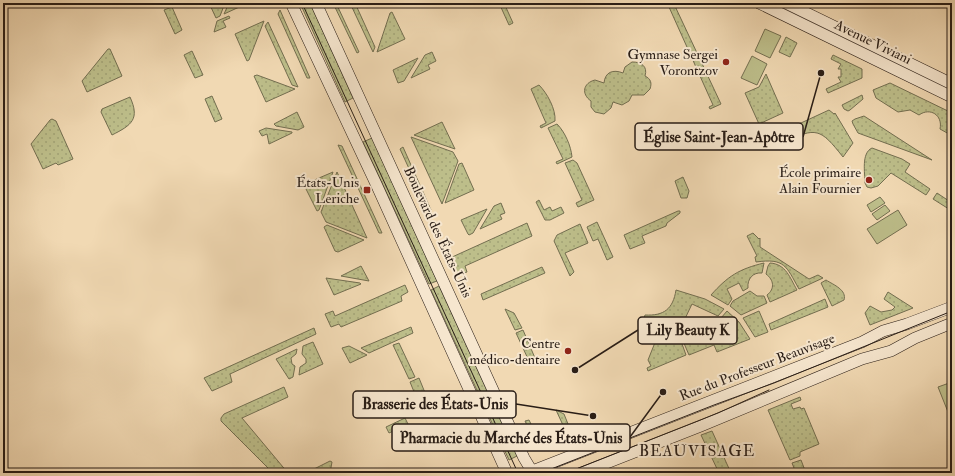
<svg xmlns="http://www.w3.org/2000/svg" width="955" height="476" viewBox="0 0 955 476" font-family="'IM FELL Double Pica',serif">
<style>
.grass{fill:url(#grass-dots);stroke:#736e50}
.pitch{fill:#bdbe8a;stroke:#736e50}
.lines{fill:none;stroke-linecap:round;stroke-linejoin:round}
.secondary-casing{stroke:#291d16;stroke-width:12}
.secondary{stroke:#f6e6ce;stroke-width:11}
.tram{stroke:#291d16;stroke-width:1}
.poi-dot{fill:#8f2418;stroke:#f6e6ce;stroke-width:1.5}
.labels{text-anchor:middle;dominant-baseline:central;stroke-width:4;stroke-linejoin:round;paint-order:stroke}
.street-label{font-size:14px;fill:#291d16;stroke:#f6e6ce}
.poi-label{font-size:14px;fill:#291d16;stroke:#f6e6ce;text-anchor:end}
.quarter-label{font-size:16px;letter-spacing:1px;fill:#291d16;stroke:#f6e6ce}
.leader{fill:none;stroke:#291d16;stroke-width:1.5}
.callout-dot{fill:#291d16;stroke:#f6e6ce;stroke-width:1.5}
.callout{fill:#f6e6ce;stroke:#291d16;stroke-width:1.5}
.callout-label{font-size:15px;text-anchor:middle;font-weight:bold;fill:#291d16}
</style>
<defs>
<pattern id="grass-dots" width="8" height="8" patternUnits="userSpaceOnUse"><rect width="8" height="8" fill="#bdbe8a"/><path d="M2 2h.1M6 6h.1" fill="none" stroke="#a2a376" stroke-width="1.8" stroke-linecap="round"/></pattern>
</defs>
<rect width="100%" height="100%" fill="#f1d9b3"/>
<filter id="stains"><feTurbulence type="fractalNoise" baseFrequency=".005" numOctaves="4"/><feColorMatrix values="0 0 0 0 .2 0 0 0 0 .09 0 0 0 0 .02 0 0 0 .5 -.17"/></filter>
<radialGradient id="worn" r=".72"><stop offset=".6" stop-color="#630" stop-opacity="0"/><stop offset="1" stop-color="#630" stop-opacity=".3"/></radialGradient>
<g class="grass">
<polygon points="209,3 225,3 220,16 216,18"/>
<polygon points="229,3 248,3 224,14"/>
<polygon points="300,3 310,3 353,98 345,102"/>
<polygon points="333,3 336,3 359,52 357,53"/>
<polygon points="350,3 355,3 375,47 373,52"/>
<polygon points="499,3 504,3 513,23 509,25"/>
<polygon points="674,4 721,104 710,109 709,107 713,105 669,7"/>
<polygon points="172,7 182,30 175,34 164,10"/>
<polygon points="280,10 310,78 307,78 278,14"/>
<polygon points="392,12 405,39 377,52 390,13"/>
<polygon points="229,16 230,18 223,21 226,27 214,32 217,21"/>
<polygon points="264,21 249,60 247,61 235,34"/>
<polygon points="268,22 298,87 292,85 265,26"/>
<polygon points="786,37 797,43 790,57 779,52"/>
<polygon points="108,49 110,49 122,76 87,92 82,81"/>
<polygon points="192,51 203,75 195,78 184,55"/>
<polygon points="432,52 436,61 428,65 430,69 411,78 425,55"/>
<polygon points="833,55 862,69 862,78 828,93 826,89 841,82 838,77 841,77 841,69 838,69 841,64 831,59"/>
<polygon points="418,58 404,81 398,83 393,70"/>
<path d="M632,62C641,62 648,66 645,76C651,79 652,83 650,89L644,95H632L629,101L622,105L613,102L611,108L604,114L595,112L591,107V101C581,94 583,83 595,80L604,83C605,72 613,69 623,73L625,67Z"/>
<polygon points="766,74 783,113 759,124 745,93 759,87"/>
<polygon points="257,75 295,89 266,102 254,76"/>
<path d="M890,83L952,113V130L949,134L940,129C943,115 930,107 919,115L910,110L898,112L876,98L873,90Z"/>
<path d="M539,85C547,93 556,109 555,121L541,128L540,126L546,123L531,89Z"/>
<polygon points="862,95 863,99 850,110 848,111 844,109 842,105"/>
<polygon points="212,96 222,119 215,122 205,99"/>
<path d="M130,97C140,119 132,125 112,135L101,112L102,109Z"/>
<path d="M829,110L834,114L835,113L853,143L843,157C820,128 817,127 783,142L775,135Z"/>
<polygon points="297,112 304,127 298,130 276,126 274,124"/>
<polygon points="864,116 932,160 858,133 853,124 852,121 855,119"/>
<polygon points="52,119 56,121 73,159 58,165 56,163 43,169 31,144 50,120"/>
<polygon points="442,122 455,149 414,135"/>
<path d="M557,124C565,132 571,146 572,157L557,164L556,162L563,159L548,128Z"/>
<polygon points="266,128 292,132 292,133 269,144 267,134 262,136 259,131"/>
<polygon points="411,137 453,152 458,161 442,204"/>
<polygon points="372,138 437,281 429,284 363,142"/>
<polygon points="338,145 342,146 382,233 379,233"/>
<polygon points="403,147 431,210 429,212 400,149"/>
<path d="M872,148L902,159L910,164L905,172L930,189L926,195L891,173L878,186L871,188L867,187L865,183C865,173 861,153 872,148Z"/>
<polygon points="573,160 577,163 594,200 578,207 576,203 582,200 565,163"/>
<polygon points="462,163 474,190 445,203 459,164"/>
<polygon points="333,172 319,210 317,211 305,187 305,184"/>
<polygon points="337,172 367,238 326,222 321,212"/>
<polygon points="683,177 689,191 687,198 681,198 675,181"/>
<polygon points="937,193 952,203 952,211 933,199"/>
<polygon points="539,200 544,210 550,207 552,211 561,207 564,213 550,220 545,220 536,202"/>
<polygon points="501,203 505,213 500,215 502,219 480,229 494,206"/>
<polygon points="487,209 473,233 469,235 468,234 461,220"/>
<polygon points="678,211 680,211 680,213 667,223 666,226 642,236 645,243 630,249 624,235"/>
<polygon points="597,222 613,257 607,260 598,239 593,241 587,227"/>
<polygon points="527,223 532,236 465,266 467,272 458,275 450,258"/>
<polygon points="580,224 588,243 565,253 574,272 570,276 554,241 557,235"/>
<polygon points="327,225 364,240 338,252 335,251 324,227"/>
<path d="M753,233L759,239L760,238V247L809,279L818,275L823,278L799,289C786,266 785,258 756,262L755,257L757,256L747,236Z"/>
<path d="M764,263L762,273C753,272 747,279 748,288L743,291L739,283L727,289L732,299L728,305L711,295C728,276 739,269 764,263Z"/>
<path d="M770,263C786,264 790,278 797,290L770,302L767,295C775,289 774,280 766,274L768,266Z"/>
<polygon points="361,266 369,281 341,276"/>
<polygon points="542,267 545,273 483,300 481,294"/>
<polygon points="326,278 360,283 361,284 334,295"/>
<path d="M826,280C834,285 847,290 844,300L832,306L821,283Z"/>
<polygon points="405,285 408,292 401,296 402,301 341,327 339,324 331,327 325,314 333,311 335,316"/>
<polygon points="439,286 517,456 509,460 431,290"/>
<path d="M676,290L705,299L724,309L718,316L692,304L682,325L700,329C698,335 694,336 687,338C670,341 656,337 640,331L645,315C664,316 673,309 676,290Z"/>
<polygon points="750,291 757,296 764,296 767,303 741,315 730,306 733,301"/>
<polygon points="888,292 913,308 870,325 865,313 870,306 881,312 892,310 895,307 884,299"/>
<polygon points="825,299 828,307 771,330 769,324"/>
<polygon points="505,309 514,313 522,328 515,330"/>
<polygon points="727,311 739,322 750,339 717,352 714,345 689,355 683,341 698,337 703,329 715,331 721,318"/>
<polygon points="759,311 768,332 755,337 743,318"/>
<polygon points="411,327 413,333 369,353 361,348"/>
<polygon points="314,328 316,334 230,374 232,382 212,391 204,378"/>
<polygon points="523,330 535,358 535,360 529,361 516,333"/>
<polygon points="656,340 674,342 681,341 686,355 648,371 647,368 651,366 648,360"/>
<polygon points="313,342 323,364 299,375 300,367 306,363 306,359 302,354 303,346"/>
<polygon points="399,343 415,377 409,379 393,345"/>
<polygon points="349,346 367,355 350,363 342,348"/>
<polygon points="297,349 296,354 291,358 292,364 295,366 293,377 289,379 276,359"/>
<polygon points="419,378 430,405 421,409 410,382"/>
<polygon points="284,387 288,397 242,418 288,473 273,473 221,421 221,418 224,414"/>
<polygon points="800,397 801,400 791,404 793,409 800,407 801,409 804,408 819,444 800,452 800,456 790,460 768,410"/>
<polygon points="556,410 564,414 570,429 568,436"/>
<polygon points="405,418 408,424 389,433 386,427"/>
<polygon points="529,420 531,424 530,424 531,426 532,426 541,447 540,447 537,441 535,442 525,421"/>
<polygon points="712,431 731,473 719,473 701,435"/>
<polygon points="801,460 806,473 796,473 792,463"/>
<polygon points="330,461 332,462 330,473 306,473"/>
</g>
<g class="pitch">
<polygon points="765,29 781,36 770,58 755,51"/>
<polygon points="752,56 767,64 757,85 741,78"/>
<polygon points="880,197 885,203 871,212 867,205"/>
<polygon points="885,205 890,211 877,220 872,214"/>
<polygon points="898,210 907,225 877,244 867,229"/>
<polygon points="952,382 952,422 938,387"/>
</g>
<g class="lines">
<g class="secondary-casing">
<g id="secondary">
<polyline points="291,3 377,186 507,473"/>
<polyline points="316,3 524,458 533,473"/>
<polyline points="759,3 952,97"/>
<polyline points="786,3 952,84"/>
<polyline points="527,473 862,342 883,331 907,324 952,307"/>
<polyline points="581,473 701,426 862,359 891,351 915,338 952,323"/>
</g>
</g>
<use href="#secondary" class="secondary"/>
<g class="tram">
<polyline points="302,3 518,473"/>
<polyline points="541,473 714,405 774,383 952,311"/>
<polyline points="566,473 718,413 769,390"/>
</g>
</g>
<g class="poi-dot">
<circle cx="726" cy="62" r="4"/>
<circle cx="869" cy="180" r="4"/>
<rect x="363" y="186" width="8" height="8" rx="2"/>
<circle cx="568" cy="351" r="4"/>
</g>
<g class="labels">
<g class="street-label">
<text transform="translate(873 42) rotate(26)">Avenue Viviani</text>
<text transform="translate(438 232) rotate(65)">Boulevard des États-Unis</text>
<text transform="translate(757 367) rotate(-21)">Rue du Professeur Beauvisage</text>
</g>
<g class="poi-label">
<text x="718" y="54">Gymnase Sergei<tspan x="718" dy="16">Vorontzov</tspan></text>
<text x="861" y="172">École primaire<tspan x="861" dy="16">Alain Fournier</tspan></text>
<text x="359" y="182">États-Unis<tspan x="359" dy="16">Leriche</tspan></text>
<text x="560" y="343">Centre<tspan x="560" dy="16">médico-dentaire</tspan></text>
</g>
<g class="quarter-label">
<text x="697" y="451">BEAUVISAGE</text>
</g>
</g>
<path class="leader" d="M821 73L803 137M575 370L638 330M593 416L516 404M663 392L630 437"/>
<g class="callout-dot">
<circle cx="821" cy="73" r="4"/>
<circle cx="575" cy="370" r="4"/>
<circle cx="593" cy="416" r="4"/>
<circle cx="663" cy="392" r="4"/>
</g>
<g class="callout">
<rect x="635" y="123" width="168" height="27" rx="4"/>
<rect x="638" y="317" width="99" height="27" rx="4"/>
<rect x="353" y="391" width="163" height="27" rx="4"/>
<rect x="392" y="424" width="238" height="27" rx="4"/>
</g>
<g class="callout-label">
<text x="719" y="142">Église Saint-Jean-Apôtre</text>
<text x="688" y="335">Lily Beauty K</text>
<text x="435" y="409">Brasserie des États-Unis</text>
<text x="511" y="443">Pharmacie du Marché des États-Unis</text>
</g>
<rect width="955" height="476" fill="none" stroke="#f1d9b3" stroke-width="16"/>
<rect x="4" y="4" width="947" height="468" fill="none" stroke="#291d16" stroke-width="2"/>
<rect x="8" y="8" width="939" height="460" fill="none" stroke="#291d16"/>
<rect width="100%" height="100%" filter="url(#stains)"/>
<rect width="100%" height="100%" fill="url(#worn)"/>
</svg>
